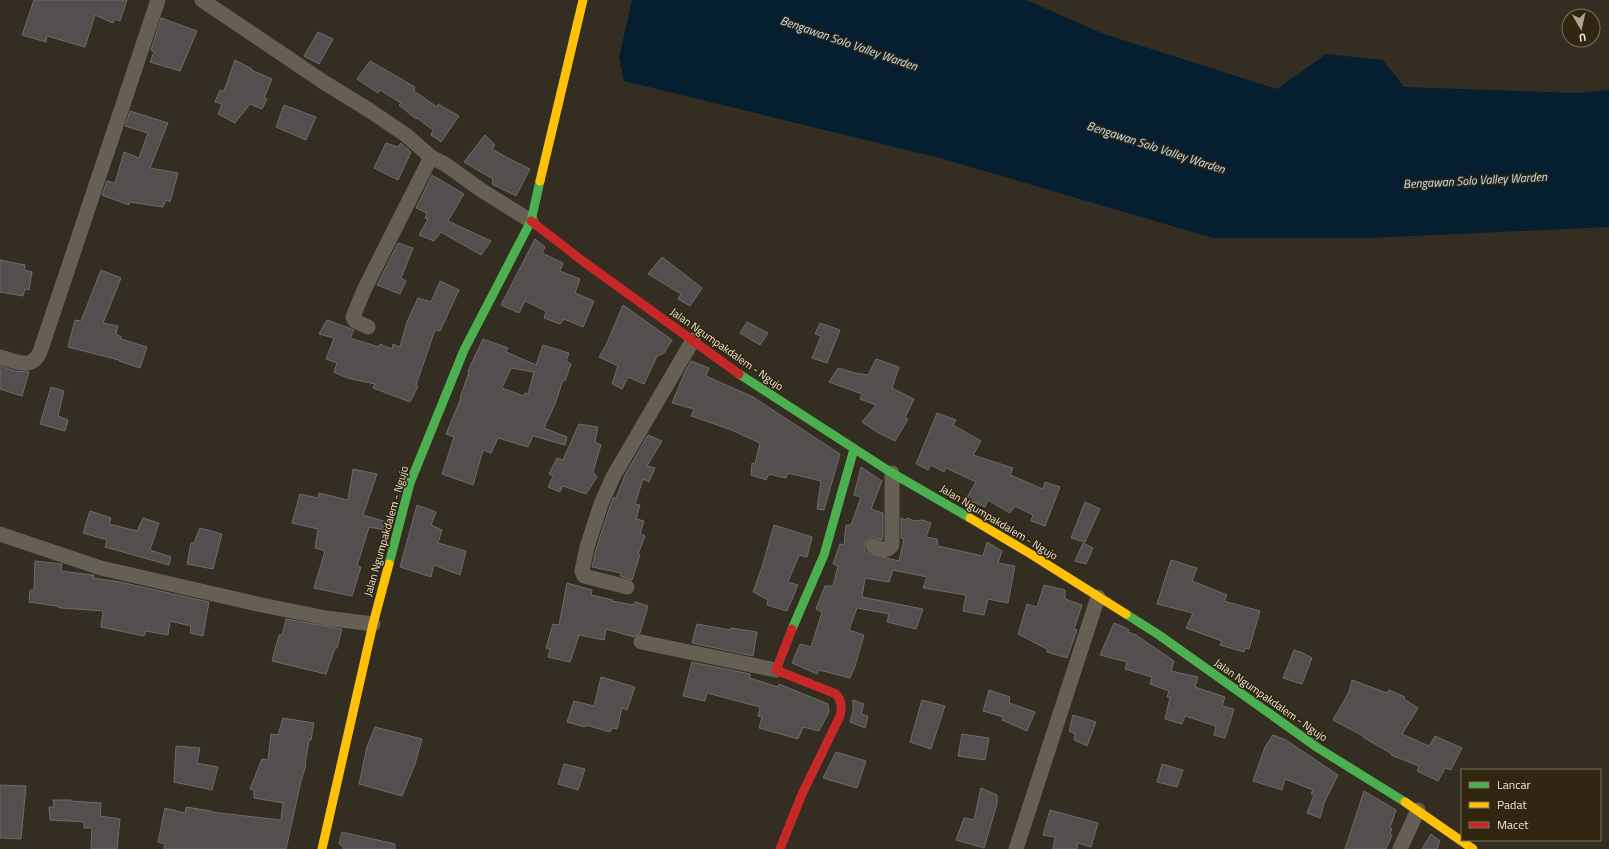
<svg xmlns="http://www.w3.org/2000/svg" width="1609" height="849" viewBox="0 0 1609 849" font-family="'Titillium Web',sans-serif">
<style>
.water{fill:#051e30}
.building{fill:#534f4e;stroke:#6f6b6b;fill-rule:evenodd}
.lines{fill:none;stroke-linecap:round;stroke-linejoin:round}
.street{stroke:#665f54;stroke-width:15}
.fast{stroke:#4caf50;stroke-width:9}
.slow{stroke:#ffc107;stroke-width:9}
.jam{stroke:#c62828;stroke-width:9}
.labels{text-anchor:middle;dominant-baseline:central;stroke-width:3;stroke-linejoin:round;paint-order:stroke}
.street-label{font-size:11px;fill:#ebe4d6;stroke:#31260f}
.water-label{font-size:12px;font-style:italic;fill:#c1e1fe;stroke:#31260f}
</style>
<rect width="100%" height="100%" fill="#342d21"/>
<polygon class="water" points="632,0 1026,0 1104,34 1277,89 1326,54 1383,60 1404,87 1576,93 1609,90 1609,227 1370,238 1213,238 940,158 624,81 619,58"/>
<g class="building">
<polygon points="34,0 127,0 120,21 115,19 113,23 95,15 85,47 47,36 46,42 22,35"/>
<polygon points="161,18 197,31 180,71 150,62 154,52 151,50"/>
<polygon points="318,32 333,39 319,64 304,56"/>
<polygon points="235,60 252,69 251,70 272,79 264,98 267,99 262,109 250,104 235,123 218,114 222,104 215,102 220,90 224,91"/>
<polygon points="370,61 415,87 414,91 437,107 438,104 459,116 441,142 431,135 433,130 417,118 416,119 399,105 401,103 380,90 378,93 357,79"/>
<polygon points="284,105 316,117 306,140 276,127"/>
<polygon points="130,111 168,123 150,168 178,173 170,202 166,200 163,207 129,202 129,205 102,195 107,181 115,183 124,152 139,158 148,133 125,126"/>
<polygon points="485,135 495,145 492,149 504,156 530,169 516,196 492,184 493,179 464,162"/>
<polygon points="386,143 398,147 401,143 411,152 398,180 374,168"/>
<polygon points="432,175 464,194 448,221 491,241 481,255 441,232 434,241 419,235 428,219 425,218 427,213 416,208"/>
<polygon points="535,239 545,247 542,253 563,263 560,271 580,279 575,293 594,301 583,327 564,319 560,324 544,318 546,311 525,301 519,313 501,305"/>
<polygon points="398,243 413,248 401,278 406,281 400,294 377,285"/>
<polygon points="662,257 702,288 690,306 678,299 681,294 648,274"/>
<polygon points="0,260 25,265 24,270 32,272 29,290 25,289 23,296 0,292"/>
<polygon points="101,270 121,278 103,323 118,326 116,334 121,337 121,339 147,347 140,368 119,361 119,360 68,347 75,320 81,321"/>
<polygon points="440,281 459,290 440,331 435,330 416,385 418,386 410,402 373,388 375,384 347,378 334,372 337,363 326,359 334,338 319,334 327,320 354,330 350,338 379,347 380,344 392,349 393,344 400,347 407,322 418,298 431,302"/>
<polygon points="623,305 672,340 664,353 657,356 644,384 628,377 622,389 612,384 618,366 599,357 606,345"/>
<polygon points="747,322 768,333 760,345 740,333"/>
<polygon points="820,323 840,330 827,363 812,358 821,336 815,334"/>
<path d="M483,339L508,348L506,352L536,365L543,345L569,353L566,361L571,364L565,381L563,380L555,404L544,428L567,437L565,445L533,436L528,447L498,438L491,453L483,450L473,485L442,474L454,437L446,434L461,398H460L469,372L468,371ZM511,368L534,372L528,394L525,393L524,396L502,388Z"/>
<polygon points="876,359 899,367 892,388 914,399 905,418 908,419 895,441 877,432 862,422 876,405 860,399 862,394 829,382 838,368 855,373 868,375"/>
<polygon points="691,361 709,368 706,376 753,397 840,454 824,510 817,509 821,481 788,473 786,478 769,474 766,480 751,475 752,463 755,464 760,443 729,429 691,416 694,409 672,403 685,372"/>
<polygon points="0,366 16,371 29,372 22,396 0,389"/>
<polygon points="51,387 64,391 58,416 68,420 65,431 40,424"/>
<polygon points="937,413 956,420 953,425 981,441 973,455 1013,468 1010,475 1043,489 1045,482 1060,487 1045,526 1031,521 1033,515 1015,506 1010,513 988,500 985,507 966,499 976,482 946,468 944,472 931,465 928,470 916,464"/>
<polygon points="579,424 598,427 595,442 601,445 593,472 597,477 586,494 563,486 560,492 548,487 553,476 549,474 557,458 563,460"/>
<polygon points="648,435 662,441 647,466 655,468 649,482 643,479 635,504 640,505 636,519 644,521 640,534 645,536 638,554 640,555 632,580 620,576 621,573 592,567 596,549 610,506 614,497 616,498 625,475"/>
<polygon points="861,467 882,481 871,509 883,513 883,537 882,540 872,537 867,540 864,547 866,552 870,554 899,561 904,539 901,538 901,518 906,520 907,518 915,521 922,520 931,523 926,537 937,539 938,546 983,556 987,542 1002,551 998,563 1015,566 1008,603 988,599 984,615 963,611 966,595 923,588 927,577 893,570 889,582 865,578 862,597 923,609 916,629 887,622 889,614 857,608 849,630 864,635 855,666 850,678 819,670 817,674 792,663 800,644 811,647 822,612 816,609 825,586 833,586 838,566 833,564 840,544 844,545 846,525 851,525 861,497 854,495"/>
<polygon points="353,469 377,474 363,515 387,522 385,530 369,527 357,566 361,567 352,596 314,588 325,551 315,548 318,529 292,523 300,494 318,498 319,493 348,500"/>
<polygon points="1085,502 1100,509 1085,542 1071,538"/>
<polygon points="417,505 436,512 431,525 442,530 438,543 466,551 460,575 434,565 431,577 400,567"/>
<polygon points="90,511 111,518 109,524 137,531 143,518 159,523 150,550 171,557 169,565 105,547 107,540 83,533"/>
<polygon points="774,525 812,537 807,557 799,555 788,582 798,585 787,611 767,605 768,600 753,592 762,567"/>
<polygon points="200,528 222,534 213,569 187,564 191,543 194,543"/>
<polygon points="1083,543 1093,548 1086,564 1075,561"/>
<polygon points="1171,560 1197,568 1192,581 1227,595 1224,601 1260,611 1249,649 1245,648 1244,652 1220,645 1222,641 1186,628 1193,613 1157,604"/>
<polygon points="35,561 62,564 61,571 93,575 94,575 94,578 120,582 209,602 203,636 190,633 191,626 170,621 168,635 146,631 144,636 101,627 103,611 61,608 56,606 29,602 30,590 34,590"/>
<polygon points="567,583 592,590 591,595 613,600 612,601 633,605 635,602 648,606 640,633 634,637 606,629 604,640 579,635 570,662 548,657 550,649 546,648 553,624 559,625"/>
<polygon points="1044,585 1065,590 1065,599 1082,605 1074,629 1077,630 1067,658 1047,652 1047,649 1018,634 1027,604 1037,607"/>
<polygon points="286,619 342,629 337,648 335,648 326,674 272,661 279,635 282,635"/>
<polygon points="1114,623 1126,628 1129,630 1128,632 1136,635 1174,661 1171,671 1198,677 1195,687 1225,697 1222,706 1234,709 1225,738 1214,735 1216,726 1185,716 1182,724 1165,719 1170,697 1167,697 1169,691 1150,684 1152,677 1125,669 1127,662 1100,655"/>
<polygon points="697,624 730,630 731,628 757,632 753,656 692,643"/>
<polygon points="1294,650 1303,653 1312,658 1302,684 1283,678"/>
<polygon points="692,662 750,674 750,678 778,687 779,684 828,704 829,712 819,731 803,727 798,739 759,728 762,717 758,716 760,707 707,693 705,701 683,696"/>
<polygon points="601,677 635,687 627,710 622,708 617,729 612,728 610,732 586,725 585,727 567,722 574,701 594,706"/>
<polygon points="1352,680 1387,693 1389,690 1405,697 1404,699 1418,708 1402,734 1429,746 1435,736 1462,748 1451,770 1445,768 1438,781 1417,771 1419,766 1391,755 1392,754 1363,737 1363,736 1333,720 1349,692"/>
<polygon points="989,690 1010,697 1009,703 1035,712 1027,731 1002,720 1003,717 983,711"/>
<polygon points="853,700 864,704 861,714 868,716 865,728 850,722 853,711"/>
<polygon points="922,700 945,706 931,749 910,742"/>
<polygon points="1073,715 1096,722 1087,746 1074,740 1075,734 1069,731"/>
<polygon points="283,718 314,723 311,740 309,740 305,765 306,765 301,781 286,849 164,849 165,844 158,842 165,808 185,813 186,807 211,811 211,812 281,820 283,803 254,798 254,790 250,789 262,759 268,760 271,734 278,735"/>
<polygon points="375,727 422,739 415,764 402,796 359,784 367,747"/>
<polygon points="962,734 989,738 985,760 958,756"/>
<polygon points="1273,735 1286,740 1338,775 1324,803 1320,818 1307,813 1314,795 1311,794 1313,790 1285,779 1282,790 1253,781 1265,747"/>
<polygon points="176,746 200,748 197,763 218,767 212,790 174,782"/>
<polygon points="836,752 866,761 857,788 823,778"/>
<polygon points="564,764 585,769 578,790 558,784"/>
<polygon points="1162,764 1183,770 1177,787 1157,782"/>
<polygon points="0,785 26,786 21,839 0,838"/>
<polygon points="981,788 997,795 997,804 984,848 956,840 964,818 974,820"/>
<polygon points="1364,791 1396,810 1390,828 1392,829 1390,834 1392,836 1386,849 1345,849"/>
<polygon points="53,800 71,800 71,801 101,803 100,816 120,819 117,849 91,849 92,828 84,828 84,822 50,820 49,807 54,807"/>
<polygon points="1050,810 1098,823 1091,847 1078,843 1077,849 1053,849 1055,837 1043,835"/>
<polygon points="342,832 395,844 395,849 343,849 343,846 339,844"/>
<polygon points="1431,834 1440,841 1437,849 1422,849"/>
</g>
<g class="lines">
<g class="street">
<polyline points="202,0 325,83 369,110 406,135 431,157 445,164 481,190 531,221"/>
<polyline points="368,327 355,321 353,317 364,290 431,157"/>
<path d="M0,357C16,361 31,371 40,352L158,0"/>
<polyline points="0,534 101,568 257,604 326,618 373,624"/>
<path d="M873,546C880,548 887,553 892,545V473"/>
<polyline points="627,587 584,576 582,571 587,547 601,504 613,477 693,340"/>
<polyline points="641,642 776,670"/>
<polyline points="1016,849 1098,597"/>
<polyline points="1400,849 1418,810"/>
</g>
<g class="fast">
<polyline points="739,374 892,473 970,518"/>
<polyline points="389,564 410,483 464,350 531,221 540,181"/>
<polyline points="1126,614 1159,635 1318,748 1405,802"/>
<polyline points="792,629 824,555 854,449"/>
</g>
<g class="slow">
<polyline points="540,181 583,0"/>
<polyline points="970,518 1029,553 1126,614"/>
<polyline points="1405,802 1473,849"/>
<polyline points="322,849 373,624 389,564"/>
</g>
<g class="jam">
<polyline points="531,221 584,262 739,374"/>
<path d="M780,849L802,794L840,716C842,707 842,701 836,694L776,670L792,629"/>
</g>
</g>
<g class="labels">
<g class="street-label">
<text transform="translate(727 349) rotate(35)">Jalan Ngumpakdalem - Ngujo</text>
<text transform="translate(999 522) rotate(31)">Jalan Ngumpakdalem - Ngujo</text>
<text transform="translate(386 531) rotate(-74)">Jalan Ngumpakdalem - Ngujo</text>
<text transform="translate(1271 700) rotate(35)">Jalan Ngumpakdalem - Ngujo</text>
</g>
<g class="water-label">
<text transform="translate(849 43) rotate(19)">Bengawan Solo Valley Warden</text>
<text transform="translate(1156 147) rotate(18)">Bengawan Solo Valley Warden</text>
<text transform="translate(1475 180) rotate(-3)">Bengawan Solo Valley Warden</text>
</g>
</g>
<rect x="1461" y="769" width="140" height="72" fill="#31260f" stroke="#7b725f"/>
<rect x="1469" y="782" width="20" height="6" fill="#4caf50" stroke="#7b725f"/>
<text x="1497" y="789" font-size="12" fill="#ebe4d6">Lancar</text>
<rect x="1469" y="802" width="20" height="6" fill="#ffc107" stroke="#7b725f"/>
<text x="1497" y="809" font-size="12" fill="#ebe4d6">Padat</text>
<rect x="1469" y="822" width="20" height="6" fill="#c62828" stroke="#7b725f"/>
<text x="1497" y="829" font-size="12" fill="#ebe4d6">Macet</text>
<g transform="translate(1581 28) rotate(171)"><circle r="19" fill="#31260f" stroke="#7b725f"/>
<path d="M0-3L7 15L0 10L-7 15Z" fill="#aba497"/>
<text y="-6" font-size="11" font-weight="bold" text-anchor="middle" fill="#ebe4d6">U</text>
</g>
</svg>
